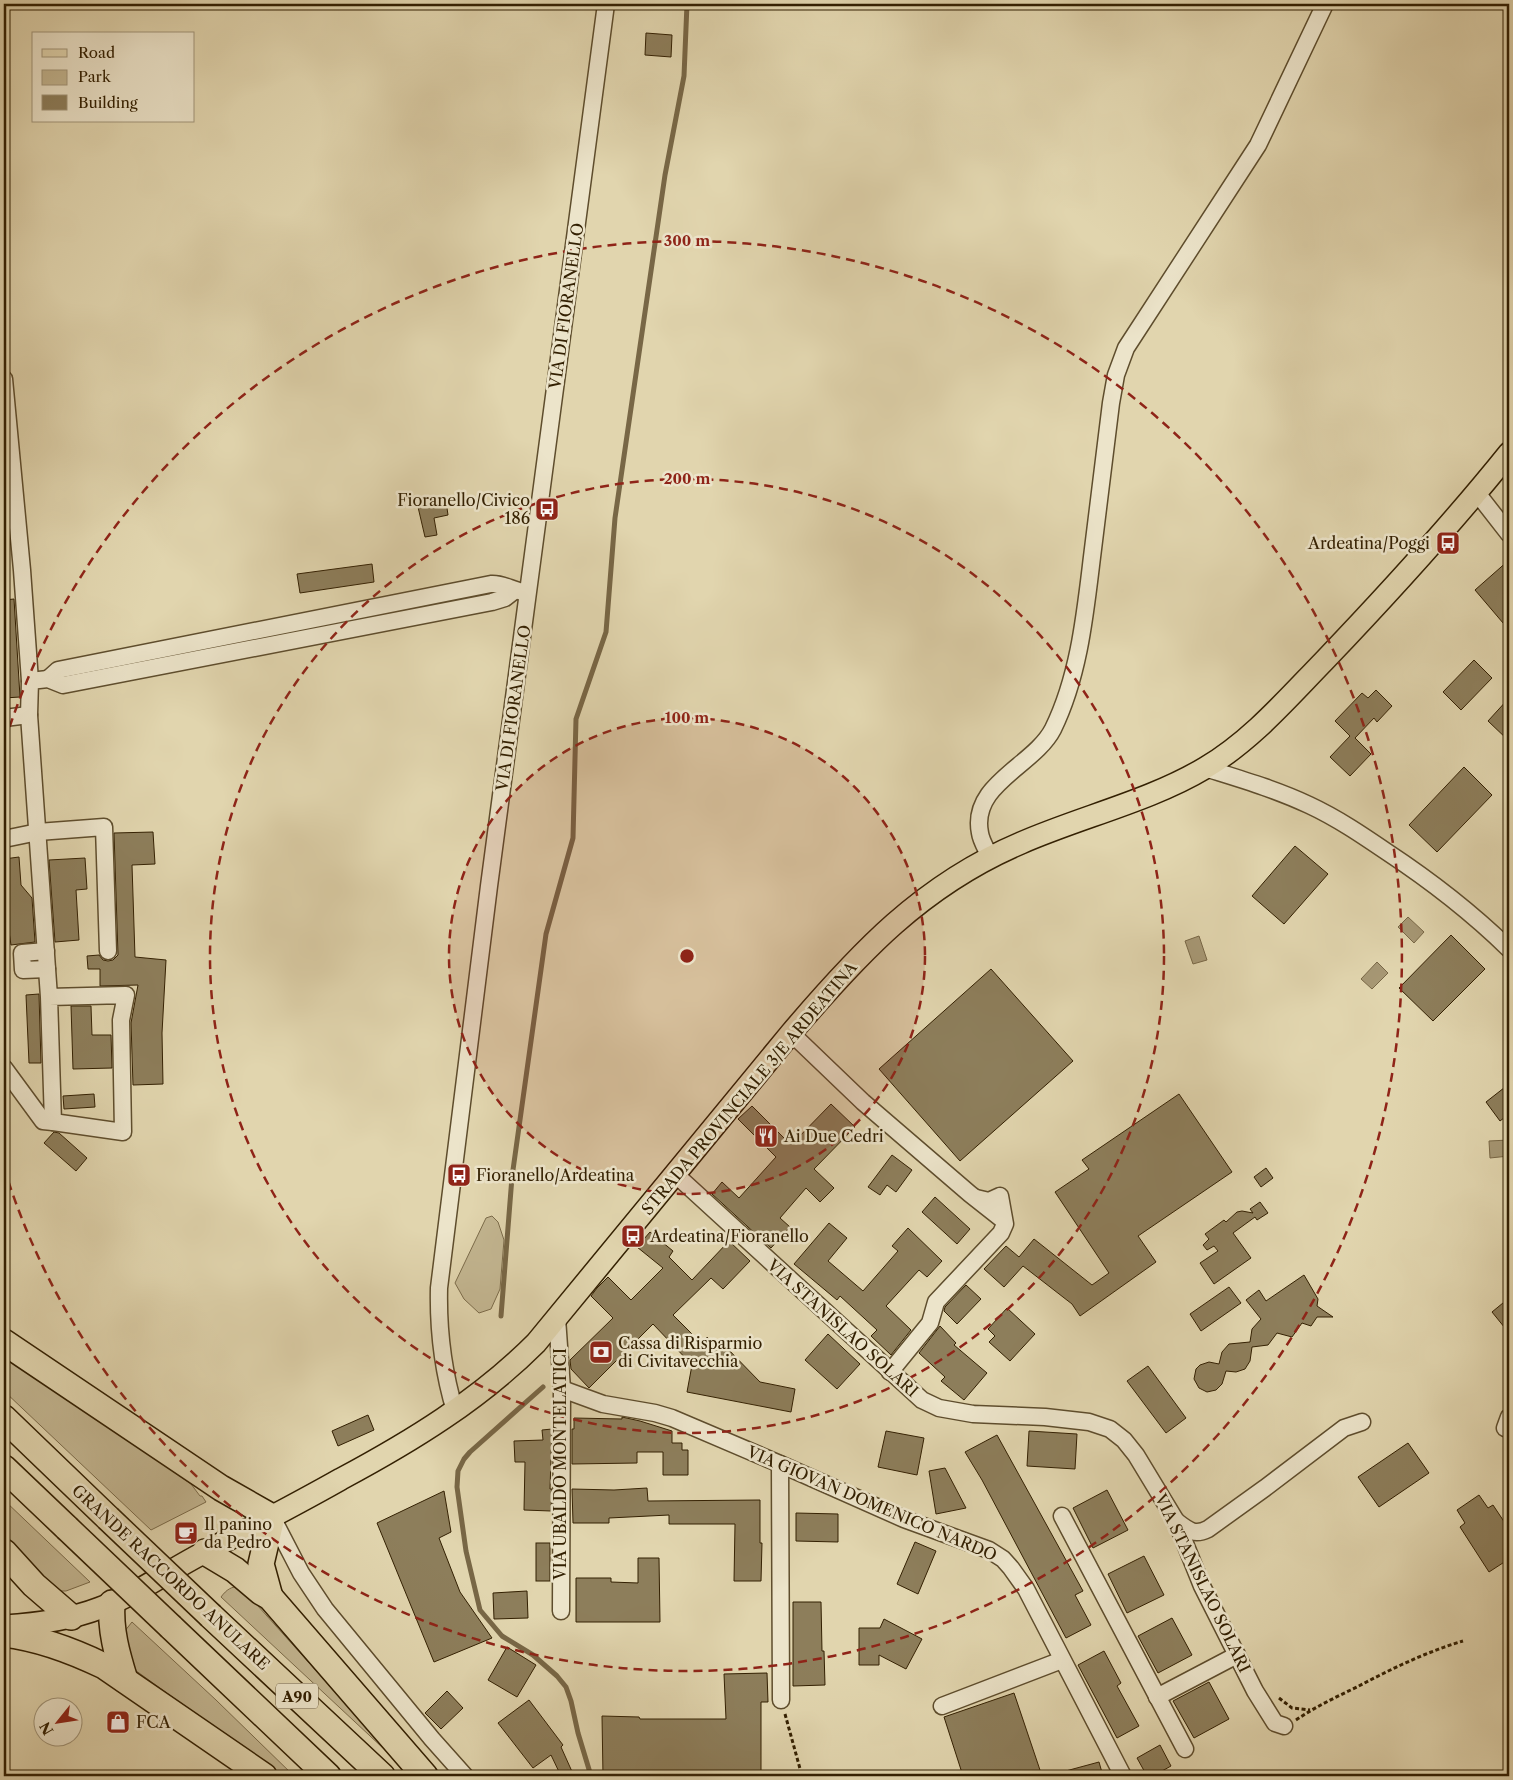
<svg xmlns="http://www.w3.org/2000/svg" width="1513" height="1780" viewBox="0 0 1513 1780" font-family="'Libre Caslon Text',serif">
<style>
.green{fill:#c3b691;stroke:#7b6b4a}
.water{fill:#a69774;stroke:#786746}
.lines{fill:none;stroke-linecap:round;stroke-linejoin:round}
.stream{stroke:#786746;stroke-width:5}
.building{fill:#8d7e5b;stroke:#332002}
.minor-casing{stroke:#5e4d2d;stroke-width:19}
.major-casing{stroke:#332002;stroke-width:24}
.highway-casing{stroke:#332002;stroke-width:28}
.path{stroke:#332002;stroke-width:3;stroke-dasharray:4 2.5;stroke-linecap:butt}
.minor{stroke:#ece4ca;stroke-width:16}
.major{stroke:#e1d5ae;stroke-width:21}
.highway{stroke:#e1d5ae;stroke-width:25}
.highway-bridge-casing{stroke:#332002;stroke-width:28;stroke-linecap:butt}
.highway-bridge{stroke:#e1d5ae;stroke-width:25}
.ring{fill:none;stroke:#8f2418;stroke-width:2.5;stroke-dasharray:9 6}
.labels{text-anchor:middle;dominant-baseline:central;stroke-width:5;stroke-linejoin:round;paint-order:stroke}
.shield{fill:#ece4ca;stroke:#6a5b3e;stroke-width:1}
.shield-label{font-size:15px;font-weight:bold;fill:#332002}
.street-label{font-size:16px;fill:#332002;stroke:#ece4ca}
.poi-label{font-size:16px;fill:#332002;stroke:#ece4ca;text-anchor:start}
.centre{fill:#8f2418;stroke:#ece4ca;stroke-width:2.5}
.ring-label{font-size:15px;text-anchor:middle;font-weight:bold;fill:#8f2418;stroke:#ece4ca;stroke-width:5;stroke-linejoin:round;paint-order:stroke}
</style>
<rect width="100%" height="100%" fill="#e1d5ae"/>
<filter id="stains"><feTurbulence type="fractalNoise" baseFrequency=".004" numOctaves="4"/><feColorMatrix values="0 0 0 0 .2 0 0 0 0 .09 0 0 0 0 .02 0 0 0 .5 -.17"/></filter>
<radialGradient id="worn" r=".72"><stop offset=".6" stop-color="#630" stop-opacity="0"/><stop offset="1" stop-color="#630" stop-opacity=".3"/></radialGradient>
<g class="green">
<polygon points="492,1216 498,1222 504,1240 500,1289 491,1309 479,1313 464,1299 455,1283 486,1218"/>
<polygon points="4,1353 191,1484 200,1496 202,1496 206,1502 151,1530 4,1391"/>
<polygon points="4,1500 90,1582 66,1591 57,1591 4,1540"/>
<path d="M240,1586L399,1763L221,1597C227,1589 231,1587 240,1586Z"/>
<polygon points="132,1622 216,1700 294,1776 281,1776 124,1662 120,1637"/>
</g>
<g class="water">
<polygon points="1408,917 1424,932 1414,943 1398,927"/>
<polygon points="1199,936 1207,960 1193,964 1185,941"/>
<polygon points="1377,962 1388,973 1372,989 1361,979"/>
<polygon points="1509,1140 1509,1156 1490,1158 1489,1141"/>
</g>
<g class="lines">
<g class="stream">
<polyline points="501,1316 512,1177 546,934 573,838 576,719 606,632 615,518 665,175 684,76 687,4"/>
<polyline points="543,1387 470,1452 464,1459 458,1471 457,1487 466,1551 480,1610 502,1636 533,1655 557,1676 566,1687 571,1701 578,1733 591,1776"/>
</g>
</g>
<g class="building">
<polygon points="646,33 672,35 671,57 645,55"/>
<polygon points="446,501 448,515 434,518 437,535 425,537 418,507"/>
<polygon points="1509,560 1509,630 1475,590"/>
<polygon points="372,564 374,582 300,593 297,574"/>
<polygon points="14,599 20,697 4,698 4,600"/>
<polygon points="1474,660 1492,678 1461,710 1443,692"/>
<polygon points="1376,690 1392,706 1377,722 1374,718 1355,738 1371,754 1350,776 1330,757 1350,736 1335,721 1362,693 1368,698"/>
<polygon points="1509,698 1509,741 1488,721"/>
<polygon points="1464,767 1492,795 1437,852 1409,825"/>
<polygon points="153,832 155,864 132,865 135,957 166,960 162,1033 163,1084 133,1085 131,1023 138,985 100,986 100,969 88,969 87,956 99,955 103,960 108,961 113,960 118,955 114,833"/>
<polygon points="1295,846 1328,874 1284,924 1252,896"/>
<polygon points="19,857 21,885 32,898 35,942 11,945 8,925 4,919 4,859"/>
<polygon points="85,858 87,889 76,890 79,940 55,942 49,860"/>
<polygon points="1451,935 1485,969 1433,1021 1399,988"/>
<polygon points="991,969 1073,1061 960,1161 879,1069"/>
<polygon points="39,994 41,1063 29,1063 26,995"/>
<polygon points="71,1006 91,1006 92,1035 111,1035 112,1068 73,1069"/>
<polygon points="1509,1084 1509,1114 1500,1121 1486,1102"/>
<polygon points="94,1094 95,1107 64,1109 63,1096"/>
<polygon points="1179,1094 1232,1172 1138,1236 1156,1262 1080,1316 1072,1304 1023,1266 1004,1287 984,1269 1006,1246 1019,1257 1034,1239 1092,1285 1109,1273 1055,1192 1089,1169 1082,1160"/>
<polygon points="831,1104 855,1127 814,1169 834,1188 820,1202 806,1188 780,1218 790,1227 771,1248 712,1194 722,1182 739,1198 776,1157 738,1119 752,1106 791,1145"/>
<polygon points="54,1132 59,1133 87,1158 76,1171 44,1143"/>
<polygon points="892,1155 912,1170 896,1192 887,1185 880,1195 868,1187"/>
<polygon points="1266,1168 1273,1178 1261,1187 1254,1177"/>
<polygon points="935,1197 970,1229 957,1244 922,1212"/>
<polygon points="1260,1202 1268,1213 1257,1220 1255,1217 1233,1233 1251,1258 1214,1284 1200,1263 1218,1251 1214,1246 1207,1250 1203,1245 1209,1239 1205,1234 1224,1220 1226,1222 1237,1212 1242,1211 1253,1213 1250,1209"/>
<polygon points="829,1223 847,1238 828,1261 863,1291 898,1251 892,1246 908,1228 942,1261 927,1277 919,1270 886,1306 911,1330 891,1355 871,1336 877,1330 840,1296 837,1300 794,1264"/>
<polygon points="650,1232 673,1251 669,1257 692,1280 729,1241 750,1261 723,1289 711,1278 673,1315 701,1343 707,1337 718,1349 723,1344 760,1382 795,1389 791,1412 687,1392 692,1365 653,1324 589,1388 571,1369 570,1360 613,1318 591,1296 597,1288 608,1277 631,1300 663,1268 637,1247"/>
<polygon points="1304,1275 1318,1299 1317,1306 1333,1317 1317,1317 1311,1326 1302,1323 1292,1337 1277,1333 1268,1345 1252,1347 1250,1361 1245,1369 1236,1372 1226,1371 1222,1384 1216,1390 1207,1392 1199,1388 1194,1379 1196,1369 1200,1365 1209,1362 1219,1364 1222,1352 1229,1344 1250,1342 1252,1329 1261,1319 1246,1300 1259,1290 1266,1301"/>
<polygon points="966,1285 981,1299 957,1324 944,1311 945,1307"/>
<polygon points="1229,1287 1241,1303 1201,1331 1190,1314"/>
<polygon points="1509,1298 1509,1333 1492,1312"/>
<polygon points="1007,1308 1035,1334 1010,1361 989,1342 995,1336 988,1329"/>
<polygon points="940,1326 956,1343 954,1345 987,1373 964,1400 941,1381 945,1377 919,1353"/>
<polygon points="828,1334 860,1364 837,1389 805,1360"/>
<polygon points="1148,1366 1186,1418 1166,1433 1127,1381"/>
<polygon points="368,1415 374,1430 338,1446 332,1431"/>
<polygon points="622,1417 640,1421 672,1431 672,1443 682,1443 682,1450 688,1450 688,1475 663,1475 663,1452 637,1452 637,1463 572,1464 572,1429 574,1429 574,1418 622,1419"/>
<polygon points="552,1429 550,1489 552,1489 551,1511 524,1510 525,1462 515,1462 514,1441 543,1440 542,1430"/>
<polygon points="886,1431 924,1438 917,1475 878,1467"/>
<polygon points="1029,1431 1077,1434 1075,1469 1027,1466"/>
<polygon points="997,1435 1083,1591 1075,1595 1091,1625 1066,1638 982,1480 965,1452"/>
<polygon points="1408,1443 1429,1473 1379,1507 1358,1477"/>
<polygon points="945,1468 966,1508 936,1514 929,1471"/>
<polygon points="647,1488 648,1501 760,1500 760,1543 762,1543 761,1581 734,1581 735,1524 669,1524 669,1515 609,1518 609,1523 573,1523 572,1489 614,1490"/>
<polygon points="1107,1490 1128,1530 1093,1548 1073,1508"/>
<polygon points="444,1491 451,1532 439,1538 460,1592 492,1638 434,1662 377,1523"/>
<polygon points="1479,1495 1488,1508 1493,1505 1509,1529 1509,1559 1489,1572 1460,1527 1465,1523 1457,1510"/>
<polygon points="796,1513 838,1514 838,1542 796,1541"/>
<polygon points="915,1542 936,1551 918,1594 897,1584"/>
<rect x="536" y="1543" width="14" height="38"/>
<polygon points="1144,1556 1164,1595 1127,1613 1108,1574"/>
<polygon points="638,1558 659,1558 660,1622 576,1622 576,1578 611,1578 611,1582 638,1583"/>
<polygon points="527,1591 528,1618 494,1619 493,1593"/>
<polygon points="793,1602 821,1602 822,1651 824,1651 825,1685 793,1686"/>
<polygon points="1172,1618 1192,1655 1158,1673 1138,1636"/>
<polygon points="884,1619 922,1639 906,1669 879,1655 879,1665 859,1665 859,1628 880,1628"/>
<polygon points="507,1647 536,1665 517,1697 488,1680"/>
<polygon points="1104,1651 1121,1683 1117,1686 1139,1726 1117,1738 1078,1665"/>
<polygon points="767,1673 768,1702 761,1702 761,1776 603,1776 602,1716 639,1717 640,1719 726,1719 724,1674"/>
<polygon points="1209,1682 1229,1719 1194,1738 1173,1701"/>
<polygon points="447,1691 463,1708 441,1729 425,1713"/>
<polygon points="1014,1693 1042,1776 963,1776 944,1717"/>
<polygon points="529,1700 563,1745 561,1747 574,1776 561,1776 551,1755 533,1768 498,1723"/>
<polygon points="1160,1745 1171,1766 1153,1776 1147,1776 1137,1758"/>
<polygon points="1099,1762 1103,1776 1062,1776 1062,1772"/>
</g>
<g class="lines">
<g class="minor-casing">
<g id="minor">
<polyline points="4,379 22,570 30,681"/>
<polyline points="1477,493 1509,534"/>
<path d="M48,679L58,670L491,584C503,583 511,590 523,592"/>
<polyline points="4,718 29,715"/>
<path d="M1205,768C1240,779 1275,789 1309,805C1337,818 1362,835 1387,852C1431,881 1471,912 1509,949"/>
<polyline points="4,839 38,832 104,827 108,951"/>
<path d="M990,857C987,850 981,841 980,833C970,784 1034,766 1053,729C1079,676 1085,615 1092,557C1098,505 1105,454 1111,403L1116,375L1126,348L1258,145L1325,4"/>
<polyline points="46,951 22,953 23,970 47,969"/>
<polyline points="49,997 126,995 121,1020 123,1132 53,1122 49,997 29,715 30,681 48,679 63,685 492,602 505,598 514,591"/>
<polyline points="791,1033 863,1102 970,1194 1003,1220"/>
<polyline points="4,1068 43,1121 53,1122"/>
<polyline points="675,1174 922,1400 939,1408 973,1414 1045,1417 1089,1422 1110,1429 1124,1440 1136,1455 1176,1521 1202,1586 1255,1691 1275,1723 1284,1726"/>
<polyline points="557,1318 562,1389 561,1611"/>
<polyline points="890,1372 930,1323 936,1302 1001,1233 1005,1224 1000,1196 989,1201 976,1198"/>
<polyline points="562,1389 603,1404 655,1413 672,1418 780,1464 904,1519 989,1550 1003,1559 1011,1568 1026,1589 1123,1776"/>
<path d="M455,1411C443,1371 438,1331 439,1288L489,886L606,4"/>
<polyline points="1505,1428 1509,1417"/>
<polyline points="780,1464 781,1700"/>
<polyline points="1062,1516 1185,1749"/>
<polyline points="272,1517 301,1573 325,1609 432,1739 465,1776"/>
<path d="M1176,1521C1188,1530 1194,1536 1208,1529L1265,1488L1344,1428L1362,1422"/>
<polyline points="1157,1697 1237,1655"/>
<polyline points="942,1706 1062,1660"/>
</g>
</g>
<g class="major-casing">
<path id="major" d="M4,1626C37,1624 69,1620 100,1608C138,1594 171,1569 207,1551C252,1527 297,1504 341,1479C412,1441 479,1400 536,1343L791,1033C859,953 922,885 1021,843C1080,817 1150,801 1205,768C1251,741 1287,699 1324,661C1388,594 1451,525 1509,453"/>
</g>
<g class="highway-casing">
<g id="highway">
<polyline points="4,1342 221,1488 272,1517 261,1564 270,1597"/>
<polyline points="4,1418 108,1518"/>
<polyline points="4,1468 67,1528"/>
<polyline points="4,1552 34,1585 71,1617"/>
<polyline points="205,1552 235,1570 261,1592 270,1597 425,1776"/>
<path d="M112,1603C110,1630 117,1654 125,1680"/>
<polyline points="211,1616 382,1776"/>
<polyline points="171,1627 328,1776"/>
<path d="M4,1634C38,1638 73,1651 104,1666L264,1776"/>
</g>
</g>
<g class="path">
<polyline points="1279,1698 1292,1708 1310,1710"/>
<polyline points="785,1714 802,1776"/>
<path d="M1296,1720C1315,1707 1336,1697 1357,1687C1391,1669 1426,1652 1463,1641"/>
</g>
<use href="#minor" class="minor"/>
<use href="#major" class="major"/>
<use href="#highway" class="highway"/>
<g class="highway-bridge-casing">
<g id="highway-bridge">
<polyline points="108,1518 211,1616"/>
<polyline points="67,1528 171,1627"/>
</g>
</g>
<use href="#highway-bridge" class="highway-bridge"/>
</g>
<circle cx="687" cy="956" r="238" fill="#8f2418" fill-opacity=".12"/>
<g class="ring">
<circle cx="687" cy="956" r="238"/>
<circle cx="687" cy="956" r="477"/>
<path d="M5 741A715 715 0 1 1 5 1171"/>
</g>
<defs>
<g id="bus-square" transform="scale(1.25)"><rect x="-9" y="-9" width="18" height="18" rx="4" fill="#8f2418" stroke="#ece4ca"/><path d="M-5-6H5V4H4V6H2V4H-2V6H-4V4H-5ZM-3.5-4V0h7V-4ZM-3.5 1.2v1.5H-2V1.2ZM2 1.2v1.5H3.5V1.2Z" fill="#fff"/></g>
<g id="restaurant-square" transform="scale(1.25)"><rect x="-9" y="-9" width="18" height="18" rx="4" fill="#8f2418" stroke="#ece4ca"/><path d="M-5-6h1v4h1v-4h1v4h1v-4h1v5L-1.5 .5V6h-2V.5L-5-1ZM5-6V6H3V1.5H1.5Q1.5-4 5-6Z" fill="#fff"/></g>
<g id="bank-square" transform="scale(1.25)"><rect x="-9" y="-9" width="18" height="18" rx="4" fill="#8f2418" stroke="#ece4ca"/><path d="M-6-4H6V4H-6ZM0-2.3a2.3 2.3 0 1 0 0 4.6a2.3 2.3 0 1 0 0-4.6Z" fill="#fff"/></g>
<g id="cafe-square" transform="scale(1.25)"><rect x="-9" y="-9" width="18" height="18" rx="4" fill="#8f2418" stroke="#ece4ca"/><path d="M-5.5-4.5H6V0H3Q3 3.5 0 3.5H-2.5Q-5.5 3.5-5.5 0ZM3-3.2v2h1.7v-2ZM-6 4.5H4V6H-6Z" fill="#fff"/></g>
<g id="shop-square" transform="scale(1.25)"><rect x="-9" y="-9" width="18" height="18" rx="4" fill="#8f2418" stroke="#ece4ca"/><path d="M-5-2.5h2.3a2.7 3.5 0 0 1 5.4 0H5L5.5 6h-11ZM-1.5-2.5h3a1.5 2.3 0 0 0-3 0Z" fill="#fff"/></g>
</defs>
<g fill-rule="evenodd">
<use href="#bus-square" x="547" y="509"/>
<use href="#bus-square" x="1448" y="543"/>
<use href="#restaurant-square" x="766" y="1136"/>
<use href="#bus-square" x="459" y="1175"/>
<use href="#bus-square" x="633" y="1236"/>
<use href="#bank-square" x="601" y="1352"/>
<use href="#cafe-square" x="186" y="1533"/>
<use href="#shop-square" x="118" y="1722"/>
</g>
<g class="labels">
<rect class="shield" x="276" y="1683.5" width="42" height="25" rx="4"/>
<g class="shield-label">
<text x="297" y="1696">A90</text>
</g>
<g class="street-label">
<text transform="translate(566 306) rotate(-82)">VIA DI FIORANELLO</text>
<text transform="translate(513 708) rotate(-82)">VIA DI FIORANELLO</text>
<text transform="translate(749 1088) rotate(-50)">STRADA PROVINCIALE 3/E ARDEATINA</text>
<text transform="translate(843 1328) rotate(42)">VIA STANISLAO SOLARI</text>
<text transform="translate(560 1464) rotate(-90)">VIA UBALDO MONTELATICI</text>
<text transform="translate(872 1503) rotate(23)">VIA GIOVAN DOMENICO NARDO</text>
<text transform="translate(171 1577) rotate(43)">GRANDE RACCORDO ANULARE</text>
<text transform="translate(1203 1583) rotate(64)">VIA STANISLAO SOLARI</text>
</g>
<g class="poi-label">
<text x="530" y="500" text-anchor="end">Fioranello/Civico<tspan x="530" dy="18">186</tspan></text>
<text x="1430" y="543" text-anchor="end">Ardeatina/Poggi</text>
<text x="784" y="1136">Ai Due Cedri</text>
<text x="476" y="1175">Fioranello/Ardeatina</text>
<text x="650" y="1236">Ardeatina/Fioranello</text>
<text x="618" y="1343">Cassa di Risparmio<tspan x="618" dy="18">di Civitavecchia</tspan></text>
<text x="204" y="1524">Il panino<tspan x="204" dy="18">da Pedro</tspan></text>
<text x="136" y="1722">FCA</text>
</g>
</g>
<circle cx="687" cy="956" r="8" class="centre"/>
<g class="ring-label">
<text x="687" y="246">300 m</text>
<text x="687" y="484">200 m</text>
<text x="687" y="723">100 m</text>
</g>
<rect width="1513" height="1780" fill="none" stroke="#e1d5ae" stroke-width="20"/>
<rect x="5" y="5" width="1503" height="1770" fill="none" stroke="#332002" stroke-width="2.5"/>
<rect x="10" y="10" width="1493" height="1760" fill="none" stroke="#332002"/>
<rect x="32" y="32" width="162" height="90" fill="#ece4ca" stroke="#a2967a"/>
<rect x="42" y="49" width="25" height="8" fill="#e1d5ae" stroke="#a2967a"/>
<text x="78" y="58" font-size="15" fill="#332002">Road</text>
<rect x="42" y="70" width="25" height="15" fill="#c3b691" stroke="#a2967a"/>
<text x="78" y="82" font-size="15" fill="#332002">Park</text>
<rect x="42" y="95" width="25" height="15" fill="#8d7e5b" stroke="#a2967a"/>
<text x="78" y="108" font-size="15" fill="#332002">Building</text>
<g transform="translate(58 1722) rotate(240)"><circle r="24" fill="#ece4ca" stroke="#a2967a"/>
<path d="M0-4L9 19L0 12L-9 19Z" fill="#8f2418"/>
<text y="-8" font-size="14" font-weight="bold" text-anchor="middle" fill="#332002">N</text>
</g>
<rect width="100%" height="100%" filter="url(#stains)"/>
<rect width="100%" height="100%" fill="url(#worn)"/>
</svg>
